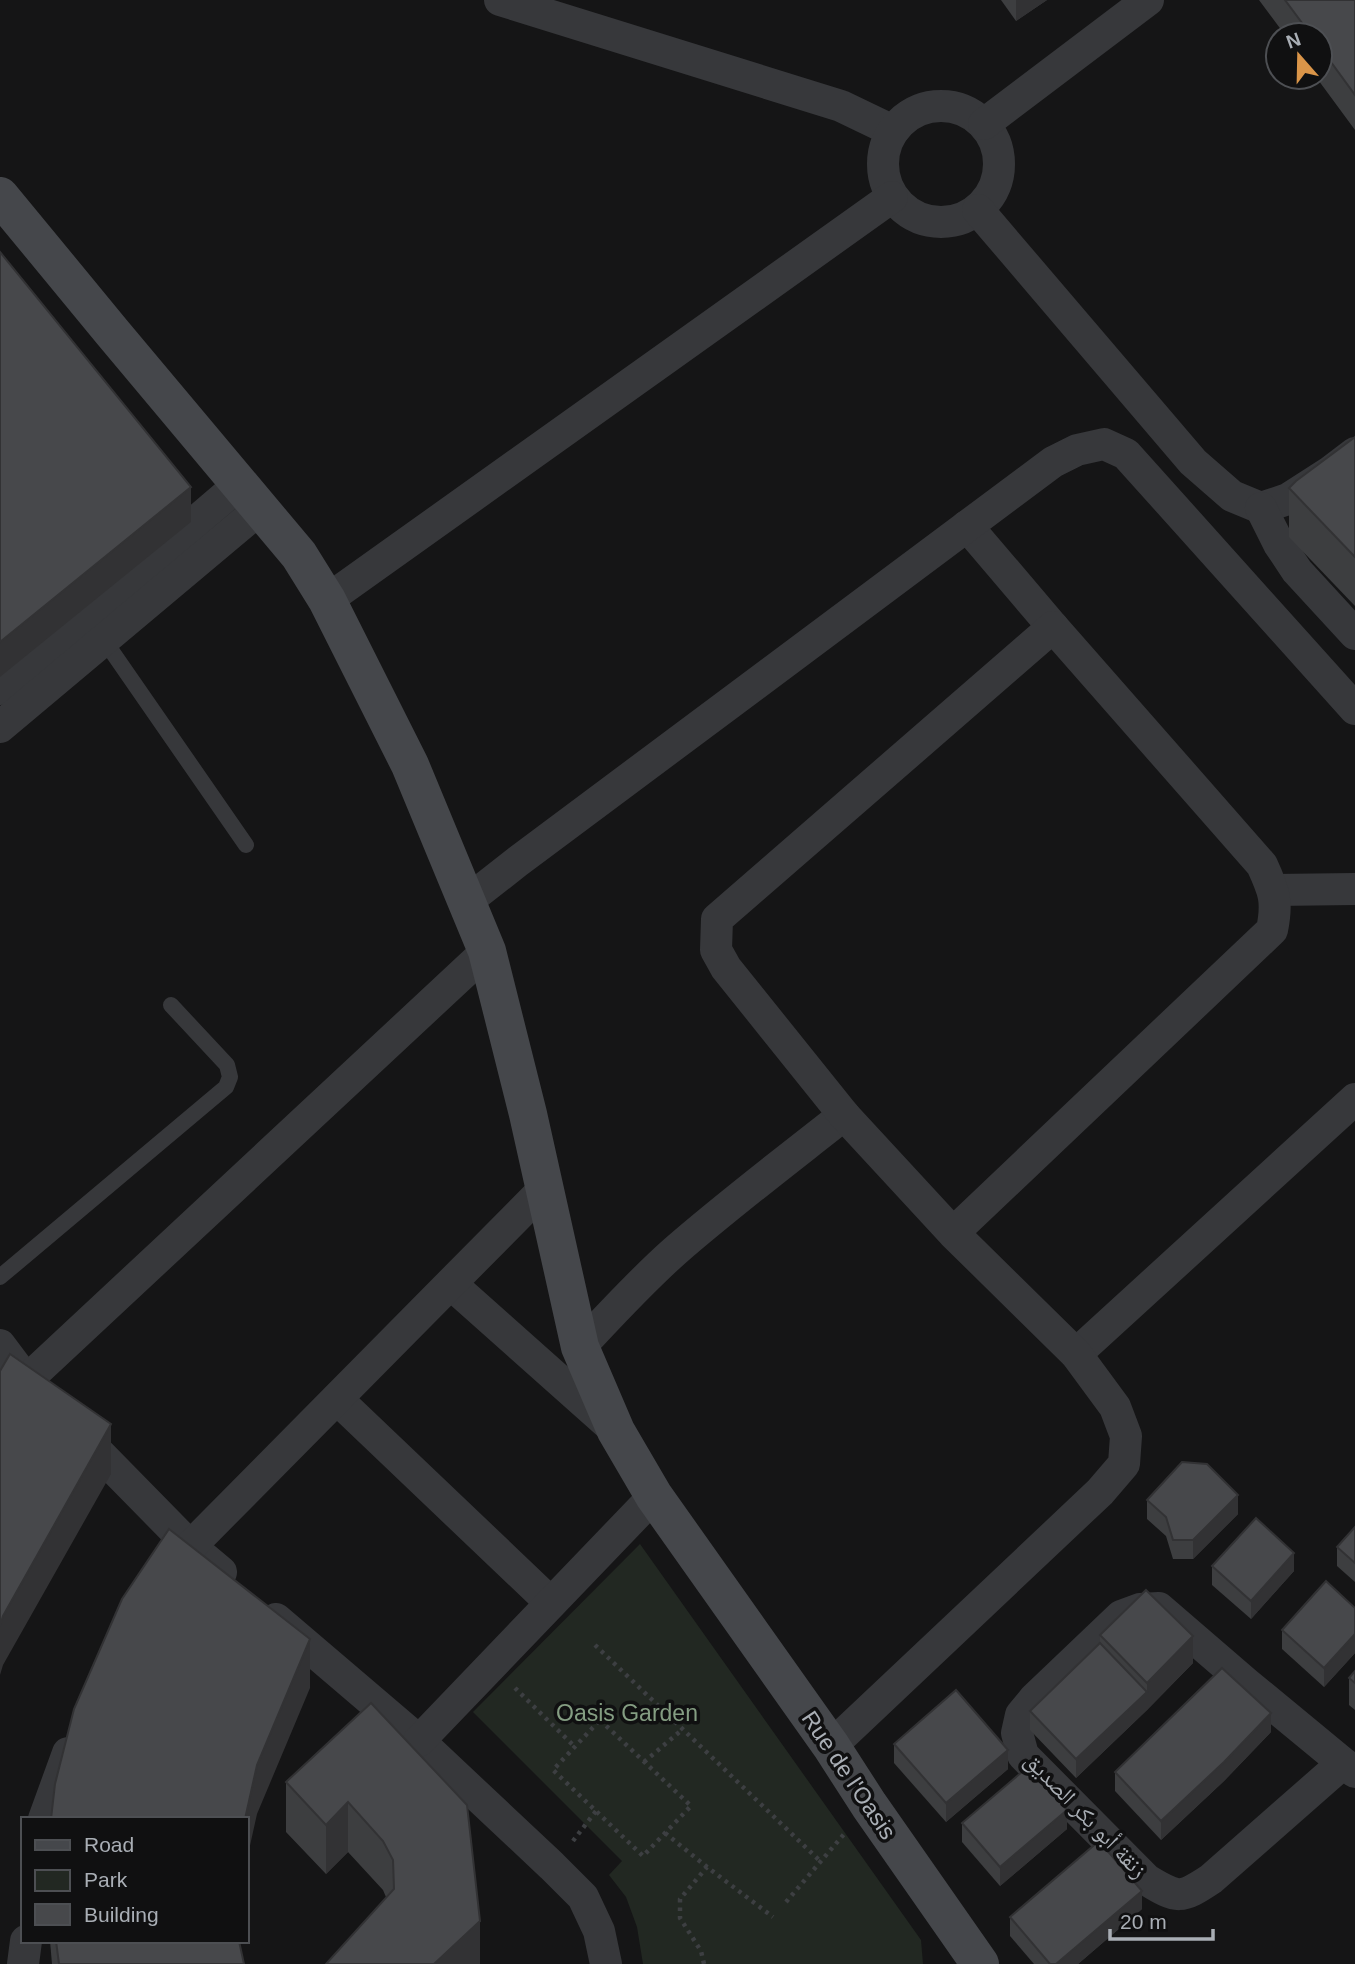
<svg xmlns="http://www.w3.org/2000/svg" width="1355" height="1964" viewBox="0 0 1355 1964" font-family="Arial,'Noto Naskh Arabic',sans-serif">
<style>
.green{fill:#222822}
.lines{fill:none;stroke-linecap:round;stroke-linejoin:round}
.path{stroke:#3d3f42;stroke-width:4.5;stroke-dasharray:3.5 5;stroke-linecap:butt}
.lane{stroke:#37383b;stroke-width:16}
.street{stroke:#37383b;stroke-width:32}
.secondary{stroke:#45474b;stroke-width:38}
.wall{fill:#3d3e40}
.shaded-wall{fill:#323234}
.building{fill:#47484b;stroke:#323234;stroke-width:2}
.labels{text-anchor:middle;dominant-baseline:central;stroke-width:7;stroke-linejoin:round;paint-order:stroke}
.park-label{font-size:23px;fill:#849d82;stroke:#101011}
.street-label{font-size:23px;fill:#a9aeb5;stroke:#101011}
</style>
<rect width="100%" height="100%" fill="#151516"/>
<polygon class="green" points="640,1544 921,1940 923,1964 643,1964 637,1927 626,1897 609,1875 622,1861 473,1712"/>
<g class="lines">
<g class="path">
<polyline points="595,1645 820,1861"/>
<polyline points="515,1688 575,1747"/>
<polygon points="600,1720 691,1806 643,1856 553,1770"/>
<polyline points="644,1762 683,1729"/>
<polyline points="665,1833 707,1867 773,1917"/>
<polyline points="573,1841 596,1811"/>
<polyline points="786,1902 845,1833"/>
<polyline points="704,1964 701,1951 680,1918 680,1899 707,1867"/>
</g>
<g class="lane">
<polyline points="104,640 246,845"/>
<polyline points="0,1277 226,1087 230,1077 227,1065 171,1005"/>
</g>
<g class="street">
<polyline points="500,0 841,106 893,131"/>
<circle cx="941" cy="164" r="58"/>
<polyline points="984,124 1148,0"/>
<polyline points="978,210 1193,462 1232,496 1261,508 1288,499 1330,472 1355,453"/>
<polyline points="1261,508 1279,544 1297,571 1355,634"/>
<polyline points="967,526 1053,627"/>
<polyline points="327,600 892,197"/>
<polyline points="0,689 241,483"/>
<polyline points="0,727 261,508"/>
<polyline points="1274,890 1355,889"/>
<polyline points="466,902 517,862 1053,462 1077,450 1104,444 1126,454 1355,709"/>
<polyline points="451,1284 615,1430"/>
<polyline points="0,1345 27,1381 36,1391"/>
<path d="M580,1347C611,1314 641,1281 675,1251C729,1204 787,1160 844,1115"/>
<polyline points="1076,1354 1355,1099"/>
<polyline points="337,1399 551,1603"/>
<polyline points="0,1405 487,951"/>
<polyline points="83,1437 190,1546 221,1572"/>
<polyline points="177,1560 545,1188"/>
<polyline points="276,1619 419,1741 552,1866 583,1897 599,1931 606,1964"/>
<polyline points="419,1741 654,1496"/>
<path d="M831,1746L1100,1492L1124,1464L1126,1436L1115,1407L1076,1354L953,1233L844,1115L726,968L716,950L717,919L1053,627L1262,865C1274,891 1278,901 1272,930L953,1233"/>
<path d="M1343,1763L1211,1879C1181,1899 1178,1899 1147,1880L1023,1755L1017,1733L1021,1715L1035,1698L1121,1616L1140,1609L1159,1608L1246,1683L1343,1763L1355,1772"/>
<polyline points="44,1819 68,1753"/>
<polyline points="23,1964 26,1941"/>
</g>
<polyline class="secondary" points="0,196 112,332 299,555 327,600 410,765 487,951 528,1114 580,1347 616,1431 654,1496 831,1746 869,1805 980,1964"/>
</g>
<g class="wall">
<polygon points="1001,0 1047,0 1016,21"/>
<polygon points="1259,0 1355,0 1355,130 1316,77 1320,77 1320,35 1285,35"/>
<polygon points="1355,437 1355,606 1289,537 1289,488"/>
<polygon points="1147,1500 1238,1514 1193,1559 1173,1559 1166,1536 1147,1519"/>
<polygon points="1355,1527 1355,1582 1337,1566 1337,1547"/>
<polygon points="1212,1566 1294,1571 1251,1619 1212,1585"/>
<polygon points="1355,1608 1355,1653 1324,1687 1282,1649 1282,1630"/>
<polygon points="1100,1635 1193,1663 1147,1710 1076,1778 1030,1730 1030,1711 1100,1643"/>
<polygon points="1355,1671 1355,1710 1349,1705 1349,1678"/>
<polygon points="371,1703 480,1964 386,1897 383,1890 348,1852 326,1874 286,1832 286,1782"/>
<polygon points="1271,1732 1224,1781 1161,1840 1115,1791 1115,1772"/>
<polygon points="894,1744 1008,1769 946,1822 894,1763"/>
<polygon points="962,1823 1067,1829 1000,1886 962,1842"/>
<polygon points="1142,1909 1078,1964 1034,1964 1010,1936 1010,1917"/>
<polygon points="50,1941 239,1941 244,1964 52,1964"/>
</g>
<g class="shaded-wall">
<polygon points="1016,0 1047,0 1016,21"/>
<polygon points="191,487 191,522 0,677 0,642"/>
<polygon points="111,1424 111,1474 3,1665 0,1675 0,1626 3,1616"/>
<polygon points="1238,1495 1238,1514 1193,1559 1193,1540"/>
<polygon points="1294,1553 1294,1571 1251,1619 1251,1601"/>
<polygon points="1355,1634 1355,1653 1324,1687 1324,1668"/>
<polygon points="1193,1636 1193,1663 1147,1710 1147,1683"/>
<polygon points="310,1639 310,1688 257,1814 247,1859 247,1819 245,1819 257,1765"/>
<polygon points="1147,1692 1147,1710 1076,1778 1076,1759"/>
<polygon points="1271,1713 1271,1732 1224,1781 1161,1840 1161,1821"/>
<polygon points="1008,1750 1008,1769 946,1822 946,1803"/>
<polygon points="348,1802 348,1852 326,1874 326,1825"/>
<polygon points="1067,1810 1067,1829 1000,1886 1000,1867"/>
<polygon points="1142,1891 1142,1909 1078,1964 1056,1964"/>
<polygon points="480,1921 480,1964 434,1964"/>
</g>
<g class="building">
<polygon points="1285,0 1355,0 1355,95 1320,47 1320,35 1311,35"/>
<polygon points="0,252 191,487 0,642"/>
<polygon points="1355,437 1355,557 1289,488 1296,481"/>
<polygon points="10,1354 111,1424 3,1616 0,1626 0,1371"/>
<polygon points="1182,1462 1207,1464 1238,1495 1193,1540 1173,1540 1166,1517 1147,1500"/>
<polygon points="1256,1518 1294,1553 1251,1601 1212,1566"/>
<polygon points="1355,1527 1355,1563 1337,1547"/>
<polygon points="169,1529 310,1639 257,1765 245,1819 51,1819 55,1784 74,1709 122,1599"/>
<polygon points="1326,1581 1355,1608 1355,1634 1324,1668 1282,1630"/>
<polygon points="1146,1590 1193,1636 1147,1683 1100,1635"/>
<polygon points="1100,1643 1147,1692 1076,1759 1030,1711"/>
<polygon points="1222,1668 1271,1713 1224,1762 1161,1821 1115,1772"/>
<polygon points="1355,1671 1355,1683 1349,1678"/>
<polygon points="956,1690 1008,1750 946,1803 894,1744"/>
<polygon points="371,1703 467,1805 480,1921 434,1964 326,1964 394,1889 393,1860 383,1841 348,1802 326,1825 286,1782"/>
<polygon points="1029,1766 1067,1810 1000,1867 962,1823"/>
<polygon points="1099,1841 1142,1891 1056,1964 1050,1964 1010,1917"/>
<polygon points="56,1941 239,1941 244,1964 59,1964"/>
</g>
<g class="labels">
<g class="park-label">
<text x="627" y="1713">Oasis Garden</text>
</g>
<g class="street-label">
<text transform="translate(849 1775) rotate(56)">Rue de l'Oasis</text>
<text transform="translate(1086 1815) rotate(46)">زنقة أبو بكر الصديق</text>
</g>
</g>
<rect x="21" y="1817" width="228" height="126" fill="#101011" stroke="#4d4f53" stroke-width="2"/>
<rect x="35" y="1840" width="35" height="10" fill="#45474b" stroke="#4d4f53" stroke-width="2"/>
<text x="84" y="1852" font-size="21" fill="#a9aeb5">Road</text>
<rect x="35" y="1870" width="35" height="21" fill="#222822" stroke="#4d4f53" stroke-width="2"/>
<text x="84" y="1887" font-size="21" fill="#a9aeb5">Park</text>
<rect x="35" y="1904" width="35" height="21" fill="#47484b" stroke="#4d4f53" stroke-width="2"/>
<text x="84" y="1922" font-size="21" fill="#a9aeb5">Building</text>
<g transform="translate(1299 56) rotate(340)"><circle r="33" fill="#101011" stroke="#4d4f53" stroke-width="2"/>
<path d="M0-5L12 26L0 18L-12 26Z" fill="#da9549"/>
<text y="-10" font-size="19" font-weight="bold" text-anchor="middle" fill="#a9aeb5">N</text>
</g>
<path d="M1110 1929v10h103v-10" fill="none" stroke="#a9aeb5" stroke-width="3.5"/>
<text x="1120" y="1929" font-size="21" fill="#a9aeb5" stroke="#101011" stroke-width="5" paint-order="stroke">20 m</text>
</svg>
